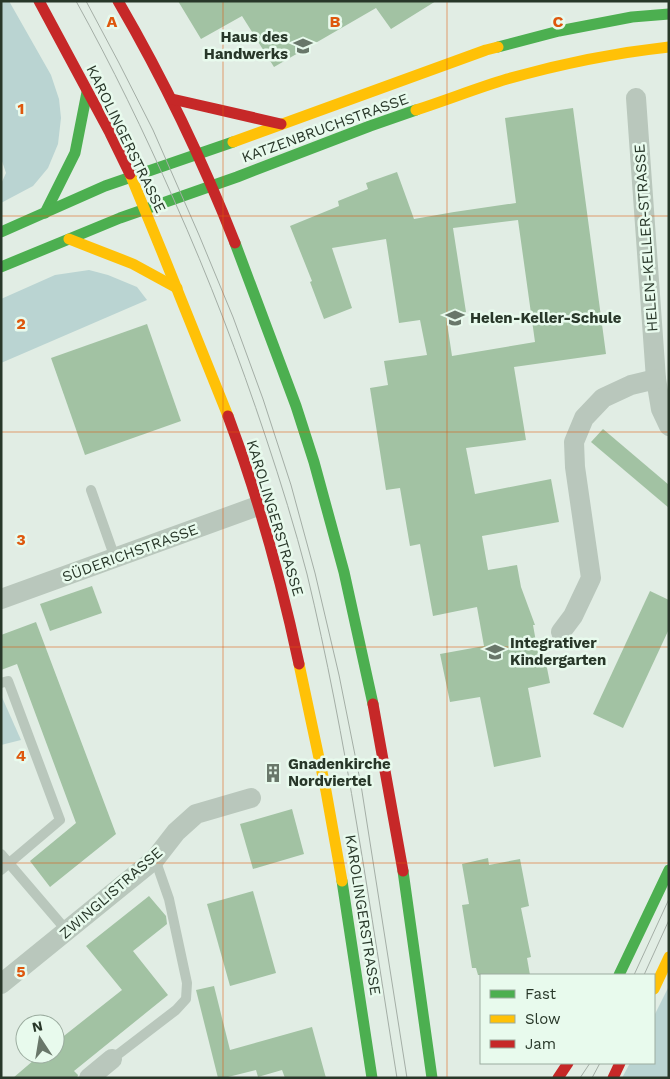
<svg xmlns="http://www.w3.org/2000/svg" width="670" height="1079" viewBox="0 0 670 1079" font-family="'Work Sans',sans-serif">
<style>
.green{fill:#bad4d2}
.building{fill:#a2c2a3;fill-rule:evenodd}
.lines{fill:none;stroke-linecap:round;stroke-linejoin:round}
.lane{stroke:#b9c7bc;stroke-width:10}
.street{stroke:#b9c7bc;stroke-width:20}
.fast{stroke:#4caf50;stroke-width:11}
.slow{stroke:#ffc107;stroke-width:11}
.jam{stroke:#c62828;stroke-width:11}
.tram{stroke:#a4aea6;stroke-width:1}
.grid{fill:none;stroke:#de570d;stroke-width:1;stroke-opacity:0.55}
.labels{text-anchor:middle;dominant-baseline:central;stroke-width:5;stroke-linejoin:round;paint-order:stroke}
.poi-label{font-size:15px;font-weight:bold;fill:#283729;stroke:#e8faed;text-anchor:start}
.street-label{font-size:15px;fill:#283729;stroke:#e8faed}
.grid-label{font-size:16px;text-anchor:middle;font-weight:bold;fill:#de570d;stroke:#e8faed;stroke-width:5;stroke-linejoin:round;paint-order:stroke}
</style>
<rect width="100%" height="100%" fill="#e1ede4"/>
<g class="green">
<polygon points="1,1 9,1 51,75 59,99 61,118 58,144 48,168 33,186 1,203 1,184 6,173 1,158"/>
<polygon points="89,270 108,275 137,287 147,300 1,363 1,299 55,275"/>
<polygon points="1,695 21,740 1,745"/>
<polygon points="669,986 669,1078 622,1078 630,1063 654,1063 654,1016"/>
</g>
<g class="building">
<polygon points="178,1 436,1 391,29 376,8 274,67 242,16 201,39"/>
<path d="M573,108L606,354L514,367L526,440L466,448L475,494L551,479L559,522L482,536L488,570L517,565L521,587L535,625H533L540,664L546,663L550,683L528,688L541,757L494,767L480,697L450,702L440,654L484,646L477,607L433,616L420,544L410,546L400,488L386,490L370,388L388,385L384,361L427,355L420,320L399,323L386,239L332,248L352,308L324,319L310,282L312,281L290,226L339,206L338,201L368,189L366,183L397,172L414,219L454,212L516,203L505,118ZM518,220L535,342L452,356L446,316L466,312L453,228Z"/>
<polygon points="147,324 181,421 85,455 51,358"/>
<polygon points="603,429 669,485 669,508 591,442"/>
<polygon points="92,586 102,613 50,631 40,604"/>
<polygon points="650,591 669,600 669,629 623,728 593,714"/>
<polygon points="36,622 116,834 50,887 30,861 76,823 17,664 1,670 1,635"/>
<polygon points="292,809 304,854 253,869 240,824"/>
<polygon points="488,858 489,865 520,859 529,906 521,908 531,957 527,958 530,975 478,975 476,968 472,968 462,905 469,904 462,864"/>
<polygon points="253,891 276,973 230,986 207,904"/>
<polygon points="149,896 166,916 167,924 133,951 168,995 74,1071 78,1075 77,1078 13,1078 41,1054 55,1054 55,1043 122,990 86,946"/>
<polygon points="214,986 230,1050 312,1027 326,1078 285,1078 282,1070 258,1077 256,1070 224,1078 218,1078 196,990"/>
</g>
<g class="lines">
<g class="lane">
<polyline points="91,490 115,558"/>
<polyline points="1,683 8,681 60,820 1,870"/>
<polyline points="1,854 67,931"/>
<polyline points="112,1059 176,1010 186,999 187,983 169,899 155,859"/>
</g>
<g class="street">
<polyline points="636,98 656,379 661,409 669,426"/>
<polyline points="1,599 258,506"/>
<polyline points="561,632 573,616 591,578 575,467 574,442 584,418 603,398 631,385 656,379"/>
<polyline points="1,984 155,859 176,832 196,814 251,798"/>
<polyline points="89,1078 112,1059"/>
</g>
<g class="fast">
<polyline points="498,47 559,31 632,17 669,14"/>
<polyline points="45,213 75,153 87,92"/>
<polyline points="1,232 105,186 233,142"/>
<polyline points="235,243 296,406 314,462 344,572 373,704"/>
<polyline points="1,267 120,218 237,177 370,126 416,110"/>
<polyline points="403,871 432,1078"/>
<polyline points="342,881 372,1078"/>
<polyline points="619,975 669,870"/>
</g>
<g class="slow">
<path d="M416,110C447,100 477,88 507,79C560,64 614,53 669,47"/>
<polyline points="233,142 486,50 498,47"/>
<polyline points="130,174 162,252 228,416"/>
<polyline points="69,239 133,264 177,288"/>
<polyline points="299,664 326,791 342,881"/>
<polyline points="654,989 669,957"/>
</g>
<g class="jam">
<polyline points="39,1 110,133 130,174"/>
<path d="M118,1C164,80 202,159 235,243"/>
<polyline points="172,99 281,124"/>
<path d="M228,416C258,496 281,580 299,664"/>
<polyline points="373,704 403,871"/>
<polyline points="558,1078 568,1063"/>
<polyline points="613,1078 620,1063"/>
</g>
<g class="tram">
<path d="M76,1C112,66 144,132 174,200C209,278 239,357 266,438C281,483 295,528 307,574C347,740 370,909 397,1078"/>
<polyline points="86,1 119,63 153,130 199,235 233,317 263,399 291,485 315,573 339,675 361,785 407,1078"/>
<polyline points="634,975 669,899"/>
<polyline points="644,975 669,920"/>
<polyline points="580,1078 590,1063"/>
<polyline points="592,1078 600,1063"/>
</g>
</g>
<path class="grid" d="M223,1V1078M447,1V1078M1,216H669M1,432H669M1,647H669M1,863H669"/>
<defs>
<g id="university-bare" transform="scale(1.5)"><path d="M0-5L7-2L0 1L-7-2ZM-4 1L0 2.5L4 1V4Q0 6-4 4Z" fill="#69776a" stroke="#e8faed" stroke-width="2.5" paint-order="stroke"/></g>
<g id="school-bare" transform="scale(1.5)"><path d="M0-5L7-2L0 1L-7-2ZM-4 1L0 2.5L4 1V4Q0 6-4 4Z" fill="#69776a" stroke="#e8faed" stroke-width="2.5" paint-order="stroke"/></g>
<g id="building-bare" transform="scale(1.5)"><path d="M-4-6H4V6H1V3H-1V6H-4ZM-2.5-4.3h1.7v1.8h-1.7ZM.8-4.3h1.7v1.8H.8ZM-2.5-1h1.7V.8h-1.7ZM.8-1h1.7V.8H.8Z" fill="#69776a" stroke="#e8faed" stroke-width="2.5" paint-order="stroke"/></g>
</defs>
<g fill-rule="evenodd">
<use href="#university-bare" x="303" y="46"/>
<use href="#university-bare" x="455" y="318"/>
<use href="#school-bare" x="495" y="652"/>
<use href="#building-bare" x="273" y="773"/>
</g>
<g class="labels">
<g class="poi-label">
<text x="288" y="37" text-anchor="end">Haus des<tspan x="288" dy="17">Handwerks</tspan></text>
<text x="470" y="318">Helen-Keller-Schule</text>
<text x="510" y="643">Integrativer<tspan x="510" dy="17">Kindergarten</tspan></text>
<text x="288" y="764">Gnadenkirche<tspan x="288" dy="17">Nordviertel</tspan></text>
</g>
<g class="street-label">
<text transform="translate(325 128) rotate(-20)">KATZENBRUCHSTRASSE</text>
<text transform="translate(126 139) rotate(64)">KAROLINGERSTRASSE</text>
<text transform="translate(646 238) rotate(-94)">HELEN-KELLER-STRASSE</text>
<text transform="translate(275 518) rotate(73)">KAROLINGERSTRASSE</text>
<text transform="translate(130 553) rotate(-20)">SÜDERICHSTRASSE</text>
<text transform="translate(111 893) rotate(-41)">ZWINGLISTRASSE</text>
<text transform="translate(363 915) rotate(81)">KAROLINGERSTRASSE</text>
</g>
</g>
<g class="grid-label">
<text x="112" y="27">A</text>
<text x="335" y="27">B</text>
<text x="558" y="27">C</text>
<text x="21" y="114">1</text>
<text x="21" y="329">2</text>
<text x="21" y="545">3</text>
<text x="21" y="761">4</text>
<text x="21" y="977">5</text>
</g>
<rect width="670" height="1079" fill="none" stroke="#283729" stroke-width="5"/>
<rect x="480" y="974" width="175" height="90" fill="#e8faed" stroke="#9bac9f"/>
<rect x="490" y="990" width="25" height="8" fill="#4caf50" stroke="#9bac9f"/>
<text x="525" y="999" font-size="15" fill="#283729">Fast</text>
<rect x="490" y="1015" width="25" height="8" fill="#ffc107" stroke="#9bac9f"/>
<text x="525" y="1024" font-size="15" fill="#283729">Slow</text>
<rect x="490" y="1040" width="25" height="8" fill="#c62828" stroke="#9bac9f"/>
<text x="525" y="1049" font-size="15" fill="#283729">Jam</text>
<g transform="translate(40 1039) rotate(348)"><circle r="24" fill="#e8faed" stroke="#9bac9f"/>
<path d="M0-4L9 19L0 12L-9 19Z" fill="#69776a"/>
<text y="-8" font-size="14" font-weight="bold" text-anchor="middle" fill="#283729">N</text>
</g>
</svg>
